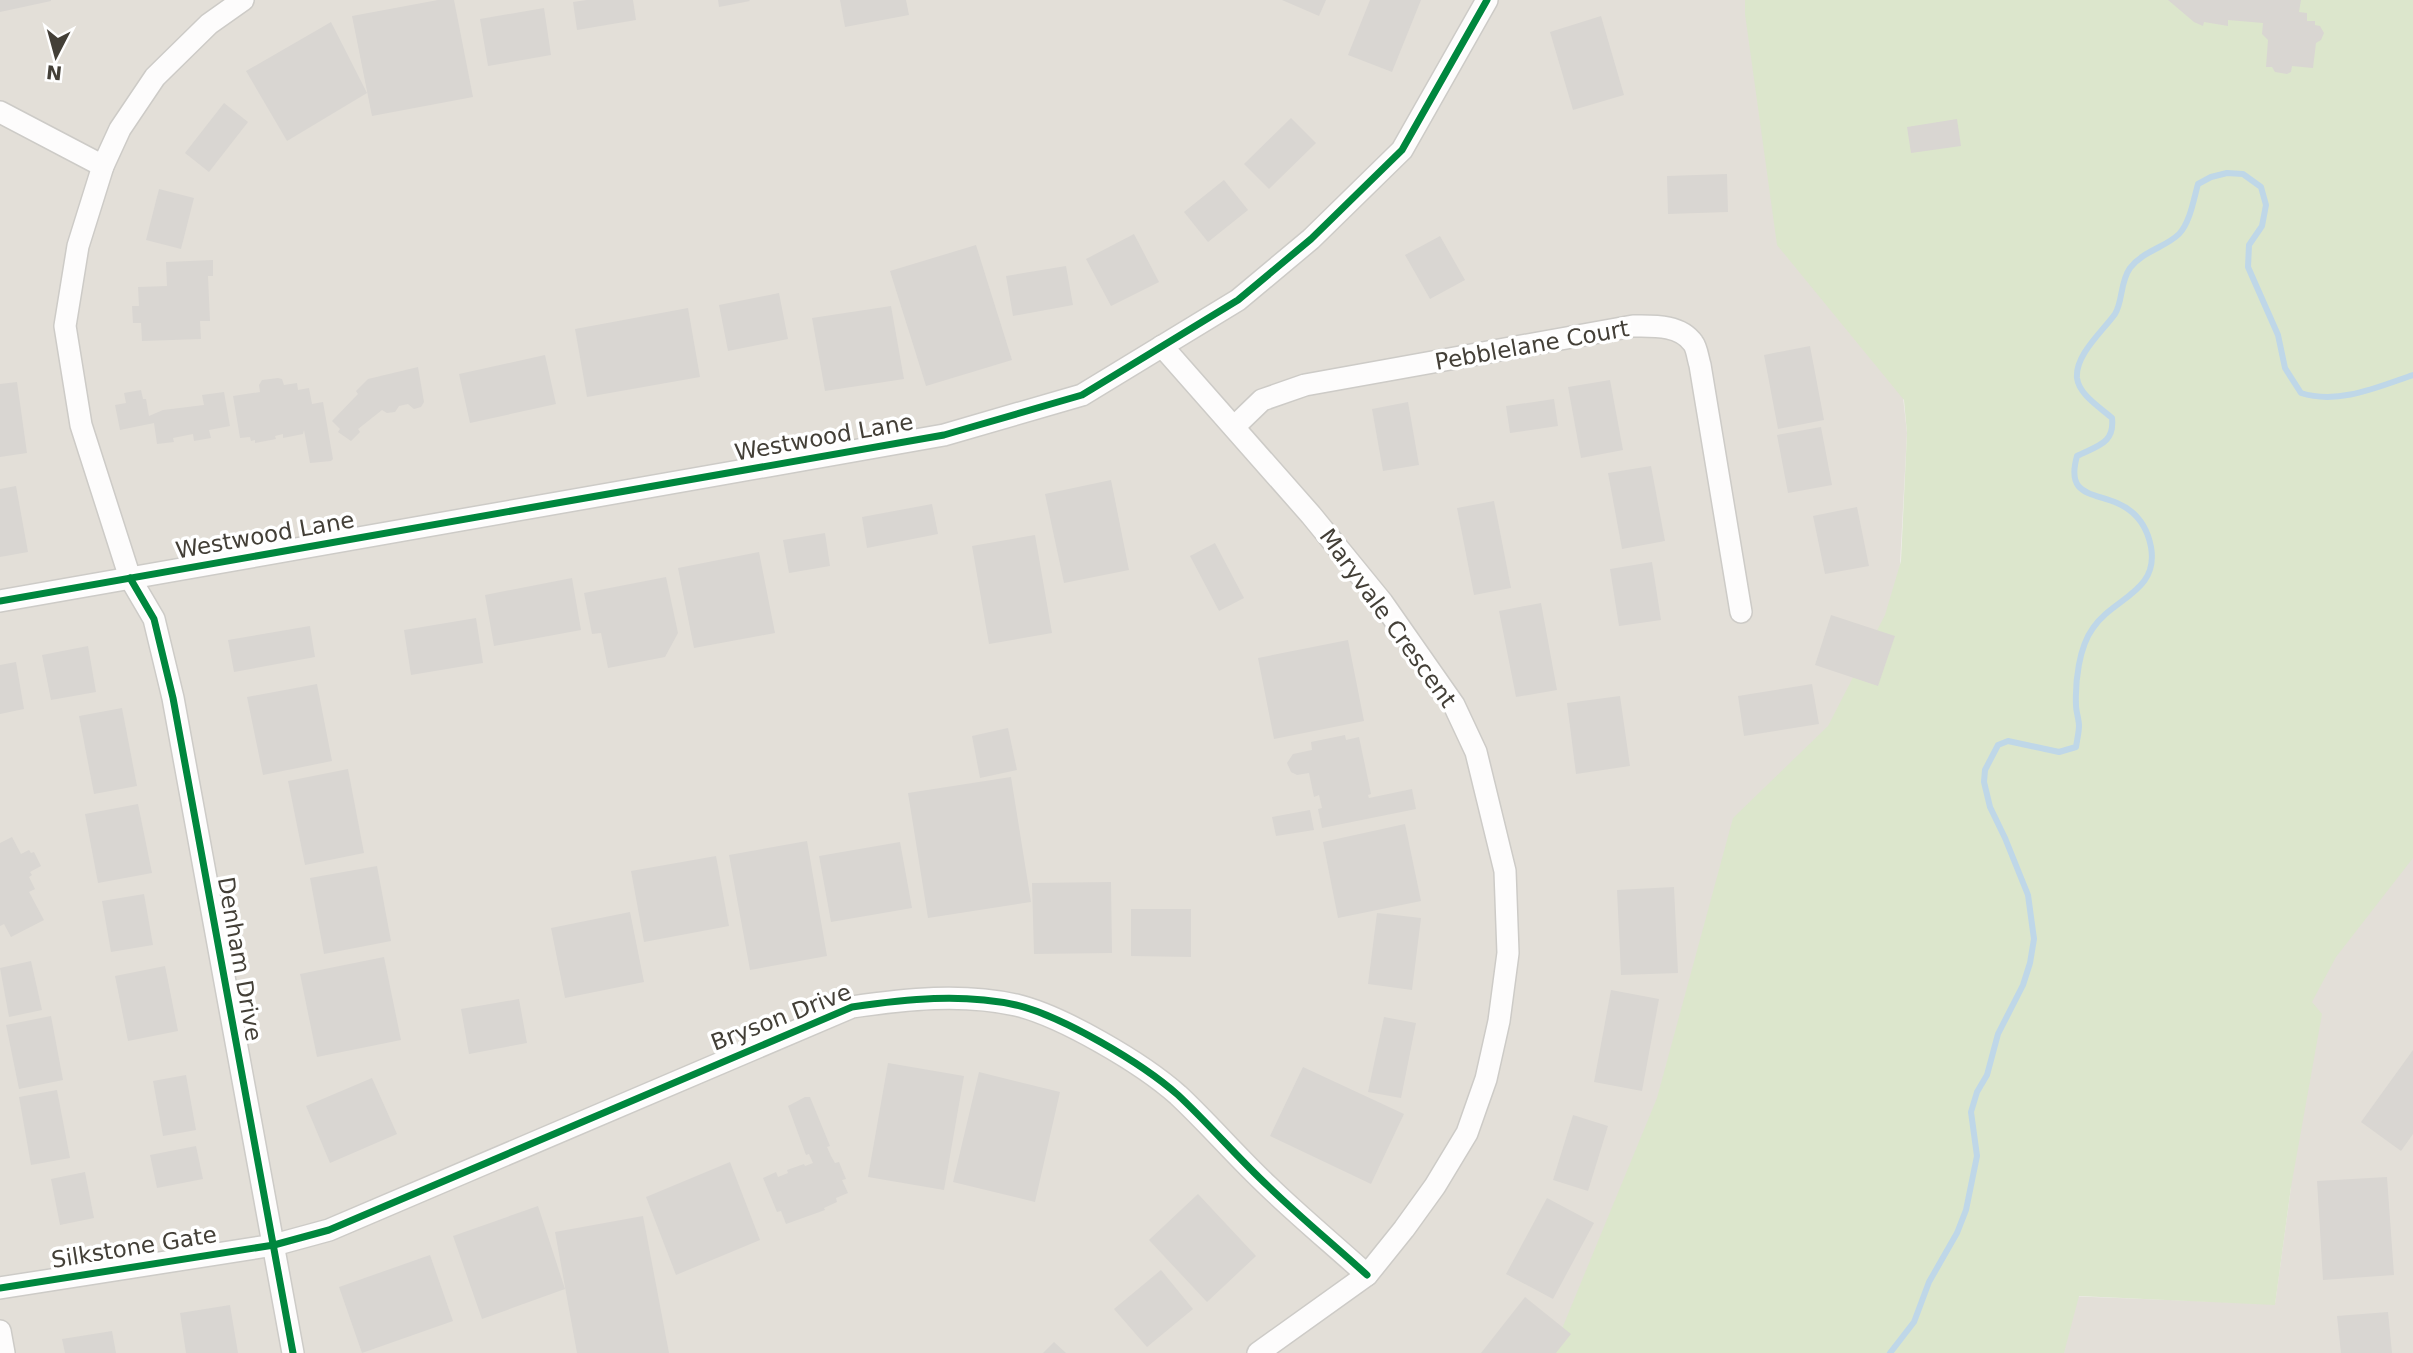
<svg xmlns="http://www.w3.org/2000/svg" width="2413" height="1353" viewBox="0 0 2413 1353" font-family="'DejaVu Sans',sans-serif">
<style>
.residential{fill:#e3dfd8}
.green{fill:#dce6cc}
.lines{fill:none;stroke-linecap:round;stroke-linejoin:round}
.stream{stroke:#bfd7e8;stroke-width:6}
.building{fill:#d9d6d2}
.street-casing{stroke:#cdcbc7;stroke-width:24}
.street{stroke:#fdfcfc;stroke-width:21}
.cycleway-casing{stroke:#fff;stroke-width:11}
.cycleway{stroke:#00873e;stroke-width:7}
.labels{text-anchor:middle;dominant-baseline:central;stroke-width:7;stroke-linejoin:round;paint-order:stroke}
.street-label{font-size:23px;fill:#433f37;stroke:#fff}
</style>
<rect width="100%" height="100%" fill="#efede9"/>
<g class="residential">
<polygon points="0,0 1985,0 1888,263 1907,433 1888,788 1681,1353 0,1353"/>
<polygon points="2413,766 2413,1353 1968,1353 2013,1294 2275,1304 2291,1187 2282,965"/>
</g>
<polygon class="green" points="1745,0 2413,0 2413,858 2336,957 2312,1002 2322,1014 2291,1187 2275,1305 2079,1296 2064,1353 1552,1353 1657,1098 1733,818 1828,726 1885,615 1901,561 1907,433 1904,400 1777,245 1745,14"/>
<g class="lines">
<path class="stream" d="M1890,1353L1914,1322L1929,1282L1957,1233L1966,1210L1977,1156L1971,1112L1977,1092L1987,1075L1998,1034L2023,985L2030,963L2034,939L2028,895L2005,838L1990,807L1984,782L1985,770L1998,745L2008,741L2059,752L2076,747C2077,740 2079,732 2079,726C2079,719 2076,712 2076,705C2075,682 2079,647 2093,628C2113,598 2159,592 2151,547C2147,526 2136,511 2117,503C2090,492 2066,495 2077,456C2096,446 2115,444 2112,418C2101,408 2079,395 2077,378C2075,355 2102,332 2115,314C2123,301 2120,282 2130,268C2143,251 2166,247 2179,234C2190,223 2194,198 2198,184L2211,177L2227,173L2243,174L2261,187L2266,205L2262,226L2249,245L2248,267L2278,335L2285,368L2301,393C2338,405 2378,387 2413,375"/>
</g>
<g class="building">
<polygon points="0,0 51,0 51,1 0,12"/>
<polygon points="438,0 454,0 473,97 372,116 352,16"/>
<polygon points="587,0 633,0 636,20 577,30 573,2"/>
<polygon points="718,0 749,0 750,1 719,7"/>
<polygon points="840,0 906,0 909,15 845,27"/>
<polygon points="1282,0 1326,0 1319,16"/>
<polygon points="1370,0 1421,0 1392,72 1348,55"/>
<polygon points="2168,0 2301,0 2299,12 2307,13 2307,21 2315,21 2315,25 2320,26 2324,33 2321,40 2316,43 2313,68 2292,66 2291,72 2287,74 2275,72 2272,67 2266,67 2268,40 2262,34 2263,23 2228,20 2228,26 2204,22 2203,26 2194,22"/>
<polygon points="544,8 551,55 488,66 480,19"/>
<polygon points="1601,16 1624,95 1573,110 1550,32"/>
<polygon points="331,22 367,93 287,141 246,71"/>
<polygon points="224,103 248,122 209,172 185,153"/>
<polygon points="1291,118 1316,143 1269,189 1244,164"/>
<polygon points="1957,119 1961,146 1911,153 1907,127"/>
<polygon points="1727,174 1728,212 1668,214 1667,176"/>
<polygon points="1224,180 1248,210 1208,242 1184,212"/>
<polygon points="159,189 194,198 181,249 146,240"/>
<polygon points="1134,234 1159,282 1111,306 1086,259"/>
<polygon points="1440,236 1465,280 1430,299 1405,255"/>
<polygon points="976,245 1012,360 926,386 890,271"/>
<polygon points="213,260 213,276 208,276 210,321 200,321 201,339 142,341 141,323 133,323 132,306 139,306 138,287 167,286 166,262"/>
<polygon points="1066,266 1073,305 1013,316 1006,276"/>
<polygon points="779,293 788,339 728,351 719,305"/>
<polygon points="891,306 904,379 825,391 812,318"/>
<polygon points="688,308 700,377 587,397 575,329"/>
<polygon points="1810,346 1824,420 1778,429 1764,355"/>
<polygon points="545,355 556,404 470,423 459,374"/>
<polygon points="418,367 424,402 421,407 414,409 408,404 399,406 395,412 387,413 382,410 358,429 360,432 351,441 338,432 340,429 332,421 358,394 356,391 368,379"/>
<polygon points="278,378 282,379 284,385 297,383 298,390 309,388 312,404 323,402 333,459 331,461 310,463 304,430 303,434 283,438 283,434 275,436 276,439 255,443 255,440 251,441 250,437 240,438 233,396 260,392 259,385 262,380"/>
<polygon points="1610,380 1623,450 1581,458 1568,387"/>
<polygon points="17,382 27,453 0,457 0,384"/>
<polygon points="141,390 143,399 146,399 149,416 163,410 204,405 202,395 224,392 230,426 209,430 211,438 194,441 193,434 173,438 174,442 157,444 154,423 120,430 115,405 126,403 124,393"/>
<polygon points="1554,399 1558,426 1510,433 1506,406"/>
<polygon points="1408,402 1419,465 1383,471 1372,409"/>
<polygon points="1821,427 1832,485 1788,493 1777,435"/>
<polygon points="1651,466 1665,541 1622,549 1608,473"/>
<polygon points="1111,480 1129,570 1064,583 1045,494"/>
<polygon points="16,486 28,552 0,557 0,489"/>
<polygon points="1494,501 1511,588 1474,595 1457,508"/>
<polygon points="932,504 938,534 867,548 862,517"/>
<polygon points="1857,507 1869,566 1825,574 1813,516"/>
<polygon points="825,533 830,566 789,573 783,540"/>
<polygon points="1035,535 1052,633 989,644 972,546"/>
<polygon points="1215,543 1244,598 1219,611 1190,556"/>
<polygon points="759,552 775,633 694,648 678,568"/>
<polygon points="1652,562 1661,620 1619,626 1610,569"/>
<polygon points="666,577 678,633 665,657 608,668 601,633 592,634 584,593"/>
<polygon points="572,578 581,630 494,646 485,595"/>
<polygon points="1541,603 1557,690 1516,697 1499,611"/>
<polygon points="1831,615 1895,636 1878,686 1815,665"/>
<polygon points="476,618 483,663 411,675 404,630"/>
<polygon points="310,626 315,657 234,672 228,640"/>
<polygon points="1348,640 1364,721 1274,739 1258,658"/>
<polygon points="88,646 96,692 51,700 42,655"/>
<polygon points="16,662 24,709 0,714 0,665"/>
<polygon points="317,684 332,761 263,775 247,697"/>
<polygon points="1812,684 1819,724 1744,736 1738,696"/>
<polygon points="1620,696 1630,766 1576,774 1567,703"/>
<polygon points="122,708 137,786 94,794 79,716"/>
<polygon points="1008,728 1017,770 980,778 972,736"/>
<polygon points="1345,735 1346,740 1359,737 1371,794 1368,795 1369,798 1412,789 1416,809 1322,828 1318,809 1322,808 1319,795 1314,797 1309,773 1297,775 1291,772 1287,763 1293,754 1312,750 1311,742"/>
<polygon points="348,769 364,853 305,865 288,781"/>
<polygon points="1011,777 1031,902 928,918 908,793"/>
<polygon points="138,804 152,873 98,883 85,814"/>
<polygon points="1310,810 1314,830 1276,836 1272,817"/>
<polygon points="1405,824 1421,901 1338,918 1323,842"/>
<polygon points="12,837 21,854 29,850 31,853 34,852 41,866 30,872 32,875 29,877 35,889 29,892 44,920 11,937 4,924 0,926 0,843"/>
<polygon points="807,841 827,956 750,970 729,855"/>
<polygon points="900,842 912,908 831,922 819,856"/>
<polygon points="716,856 729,926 644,942 631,871"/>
<polygon points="377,866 391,941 324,954 310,878"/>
<polygon points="1111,882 1112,953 1034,954 1032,883"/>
<polygon points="1674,887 1678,973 1621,975 1617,890"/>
<polygon points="144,894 153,945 111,952 102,901"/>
<polygon points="1131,909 1191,909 1191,957 1131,956"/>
<polygon points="630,912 644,982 565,998 551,928"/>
<polygon points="1377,913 1421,918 1412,990 1368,984"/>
<polygon points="384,957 401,1040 317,1057 300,974"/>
<polygon points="31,961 42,1010 9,1017 0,968"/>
<polygon points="165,966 178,1031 128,1041 115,976"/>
<polygon points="1611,990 1659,999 1642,1091 1594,1082"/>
<polygon points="519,999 527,1043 469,1054 461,1009"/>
<polygon points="51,1016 63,1080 19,1089 6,1025"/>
<polygon points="1384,1017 1416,1023 1401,1098 1368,1092"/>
<polygon points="2413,1050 2413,1134 2401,1151 2361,1122"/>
<polygon points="888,1063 964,1076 944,1190 868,1177"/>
<polygon points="1303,1067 1404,1114 1371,1184 1270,1136"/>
<polygon points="979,1072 1060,1092 1035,1202 953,1182"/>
<polygon points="186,1075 196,1130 163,1136 153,1081"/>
<polygon points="372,1078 397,1134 330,1163 306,1106"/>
<polygon points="57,1090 70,1158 31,1165 19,1097"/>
<polygon points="805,1097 810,1097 830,1146 827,1147 831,1156 835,1163 839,1162 846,1179 842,1180 848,1193 836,1198 837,1202 824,1208 825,1210 786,1224 781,1211 777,1212 763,1178 776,1172 778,1177 788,1173 787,1170 804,1164 805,1166 813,1163 809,1154 806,1155 788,1106"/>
<polygon points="1573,1115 1608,1126 1588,1191 1553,1180"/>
<polygon points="196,1146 203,1179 157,1188 150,1155"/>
<polygon points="730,1162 760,1240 676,1275 646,1197"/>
<polygon points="85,1172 94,1218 60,1225 51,1179"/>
<polygon points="2387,1177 2394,1275 2323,1280 2317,1181"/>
<polygon points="1198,1194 1256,1256 1207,1302 1149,1240"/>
<polygon points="1547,1198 1594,1223 1553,1299 1506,1274"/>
<polygon points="538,1206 565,1289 482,1319 453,1236"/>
<polygon points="643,1216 669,1353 577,1353 555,1232"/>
<polygon points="430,1255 453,1321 362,1353 339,1287"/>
<polygon points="1161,1270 1193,1309 1147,1347 1114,1309"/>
<polygon points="1525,1297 1571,1334 1556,1353 1481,1353"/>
<polygon points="230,1305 238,1353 186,1353 180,1313"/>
<polygon points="2388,1312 2392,1353 2341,1353 2337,1316"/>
<polygon points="112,1331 116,1353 65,1353 62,1339"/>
<polygon points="1054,1342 1066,1353 1043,1353"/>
</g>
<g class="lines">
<g class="street-casing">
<g id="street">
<polyline points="243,0 209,24 155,77 120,129 103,166 78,246 65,326 81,425 130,578 154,619 173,698 293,1353"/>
<polyline points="0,112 103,166"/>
<polyline points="1162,346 1311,515 1382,602 1454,705 1476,752 1505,871 1508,953 1499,1021 1486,1079 1467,1133 1435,1186 1404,1229 1367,1275 1258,1353"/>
<path d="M1234,427L1262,400L1305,385L1633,326C1652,326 1680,324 1693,343C1697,348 1698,359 1700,365L1741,612"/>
<polyline points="0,601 944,435 1082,395 1238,300 1311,239 1402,150 1487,0"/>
<path d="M0,1288L274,1245L329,1230L852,1007C906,999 962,993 1016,1005C1062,1016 1142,1063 1178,1095C1209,1124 1237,1157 1268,1186C1300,1217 1334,1245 1367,1275"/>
<polyline points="0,1331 4,1353"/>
</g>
</g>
<use href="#street" class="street"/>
<g class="cycleway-casing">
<g id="cycleway">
<polyline points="130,578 154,619 173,698 293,1353"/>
<polyline points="0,601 944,435 1082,395 1238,300 1311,239 1402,150 1487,0"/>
<path d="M0,1288L274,1245L329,1230L852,1007C906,999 962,993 1016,1005C1062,1016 1142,1063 1178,1095C1209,1124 1237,1157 1268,1186C1300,1217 1334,1245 1367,1275"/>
</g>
</g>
<use href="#cycleway" class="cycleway"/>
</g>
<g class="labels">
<g class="street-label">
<text transform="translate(1532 345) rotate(-10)">Pebblelane Court</text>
<text transform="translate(824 437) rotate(-10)">Westwood Lane</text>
<text transform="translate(265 535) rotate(-10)">Westwood Lane</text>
<text transform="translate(1388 618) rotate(54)">Maryvale Crescent</text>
<text transform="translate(240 959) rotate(80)">Denham Drive</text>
<text transform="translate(781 1017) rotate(-21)">Bryson Drive</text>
<text transform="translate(134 1247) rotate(-9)">Silkstone Gate</text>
</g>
</g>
<g transform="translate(56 56) rotate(186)" stroke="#ffffff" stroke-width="5" paint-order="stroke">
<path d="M0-5L12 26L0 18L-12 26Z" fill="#433f37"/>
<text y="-10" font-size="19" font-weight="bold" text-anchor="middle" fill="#433f37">N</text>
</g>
</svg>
